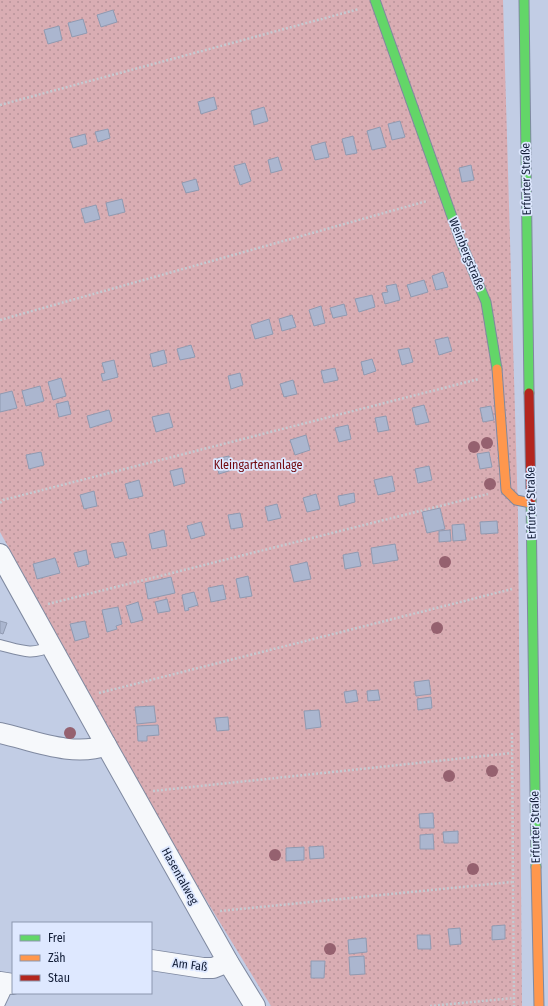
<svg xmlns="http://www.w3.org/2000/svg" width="548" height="1006" viewBox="0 0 548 1006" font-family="'Fira Sans Condensed',sans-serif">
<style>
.grass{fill:url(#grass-dots)}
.building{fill:#abb6cf;stroke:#909ab1}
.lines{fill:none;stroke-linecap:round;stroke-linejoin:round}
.lane-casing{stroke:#7f89a0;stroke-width:12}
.street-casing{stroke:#7f89a0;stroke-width:22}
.fast-casing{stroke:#7f89a0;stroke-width:11}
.slow-casing{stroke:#7f89a0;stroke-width:11}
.jam-casing{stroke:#7f89a0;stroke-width:11}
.path{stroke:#c5cad1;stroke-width:2.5;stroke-dasharray:2 2;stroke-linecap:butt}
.lane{stroke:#f6f8fb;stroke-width:10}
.street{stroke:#f6f8fb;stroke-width:20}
.fast{stroke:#63d668;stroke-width:9}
.slow{stroke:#ff974d;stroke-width:9}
.jam{stroke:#b3261e;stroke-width:9}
.tree{fill:#95616f}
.labels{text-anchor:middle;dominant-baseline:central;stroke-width:3.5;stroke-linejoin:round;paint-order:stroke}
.street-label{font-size:12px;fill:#121d37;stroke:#dee8ff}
.park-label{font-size:12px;fill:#71080e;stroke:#dee8ff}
</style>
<defs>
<pattern id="grass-dots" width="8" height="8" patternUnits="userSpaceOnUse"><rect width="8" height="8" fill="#d9adb3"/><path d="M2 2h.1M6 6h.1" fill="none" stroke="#b9949b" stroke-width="1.8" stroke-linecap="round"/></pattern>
</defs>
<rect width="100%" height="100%" fill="#c2cde5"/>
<polygon class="grass" points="0,0 503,0 518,515 522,1006 271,1006 178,854 0,532"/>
<g class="building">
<polygon points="113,10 117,22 101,27 97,15"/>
<polygon points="83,19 87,33 72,37 68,23"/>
<polygon points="59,26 62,40 48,44 44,30"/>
<polygon points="214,97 217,109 201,114 198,102"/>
<polygon points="264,107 268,121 254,125 251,111"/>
<polygon points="400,121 405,137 392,140 388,124"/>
<polygon points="380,127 386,147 372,150 367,131"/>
<polygon points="108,129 110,138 98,142 95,132"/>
<polygon points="85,134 87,144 73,148 70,138"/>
<polygon points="353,136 357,153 346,155 342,139"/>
<polygon points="325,142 329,157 315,160 311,146"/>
<polygon points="278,157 282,170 271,173 268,160"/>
<polygon points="245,163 251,181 240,185 234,166"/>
<polygon points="471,165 474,180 462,182 459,168"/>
<polygon points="196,179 199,190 186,193 182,183"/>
<polygon points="122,199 125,212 109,216 106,203"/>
<polygon points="96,205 100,219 85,223 81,209"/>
<polygon points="443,272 448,287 436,290 432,276"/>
<polygon points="424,280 428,292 411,297 407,285"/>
<polygon points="396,284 400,300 385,304 382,293 388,292 386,286"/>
<polygon points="372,295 375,307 359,312 355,299"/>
<polygon points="344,304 347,315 333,318 330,308"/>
<polygon points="321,306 325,323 314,326 309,310"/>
<polygon points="292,315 296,327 282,331 279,319"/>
<polygon points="269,319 273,334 255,339 251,325"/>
<polygon points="448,337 452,351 439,355 435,340"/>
<polygon points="191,345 195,357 180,360 177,349"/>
<polygon points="409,348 413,362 402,365 398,350"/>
<polygon points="164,350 167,363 153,367 150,354"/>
<polygon points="372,359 376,371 364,375 361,362"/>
<polygon points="114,360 118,377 103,381 101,374 105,373 102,363"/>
<polygon points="335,368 338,380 324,383 321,371"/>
<polygon points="240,373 243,385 231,389 228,376"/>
<polygon points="61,378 66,396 53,400 48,382"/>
<polygon points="293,380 297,394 284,397 280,384"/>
<polygon points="40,386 44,401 26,406 22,391"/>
<polygon points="12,391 17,408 0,412 0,394"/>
<polygon points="68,401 71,414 59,417 56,404"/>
<polygon points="424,405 429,422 416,425 412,408"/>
<polygon points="491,406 494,420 483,422 480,408"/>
<polygon points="109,410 112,421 90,428 87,416"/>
<polygon points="169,413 173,427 156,432 152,417"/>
<polygon points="386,416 389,430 378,432 375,418"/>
<polygon points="348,425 351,439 339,442 335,428"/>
<polygon points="306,435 310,450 295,455 290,440"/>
<polygon points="41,452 44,465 29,469 26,455"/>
<polygon points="489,452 492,467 480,469 477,454"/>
<polygon points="229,456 232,470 219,474 215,459"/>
<polygon points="429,466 432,480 418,483 415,469"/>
<polygon points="182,468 185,483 174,486 170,471"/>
<polygon points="392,476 395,491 378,495 374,480"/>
<polygon points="139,480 143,496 129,499 125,484"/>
<polygon points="94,491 97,506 84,509 80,495"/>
<polygon points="354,493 355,502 340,506 338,496"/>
<polygon points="316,494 320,509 307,512 303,498"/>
<polygon points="277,504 281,518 268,521 265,507"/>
<polygon points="440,508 445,529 427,533 422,512"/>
<polygon points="240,513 243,527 231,529 228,515"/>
<polygon points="497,521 498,533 481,534 480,522"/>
<polygon points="201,522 205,535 191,539 187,526"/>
<polygon points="464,524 466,540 453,541 452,525"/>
<polygon points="164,530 167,546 152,549 149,534"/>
<polygon points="450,530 451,541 439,542 439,531"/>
<polygon points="123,542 127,555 115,558 111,544"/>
<polygon points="395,544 398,560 373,564 371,548"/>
<polygon points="86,550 89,564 78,567 74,553"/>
<polygon points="358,552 361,566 345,569 343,555"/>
<polygon points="55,558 60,573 37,579 33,564"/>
<polygon points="307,562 311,579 294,582 290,566"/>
<polygon points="248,576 252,596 240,598 236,579"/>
<polygon points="171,577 175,593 148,599 145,583"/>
<polygon points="223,585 226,599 211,602 208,588"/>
<polygon points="194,592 198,605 188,608 189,610 185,611 182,595"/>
<polygon points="167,599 170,611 158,613 155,602"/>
<polygon points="138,602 143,620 131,623 126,606"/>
<polygon points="118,607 122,624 116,626 117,629 107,632 102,610"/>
<polygon points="0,621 7,623 3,634 0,633"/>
<polygon points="85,621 89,637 75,641 70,624"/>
<polygon points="429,680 431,694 416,696 414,682"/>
<polygon points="356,690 358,701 346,703 344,692"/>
<polygon points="378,690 380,700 368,701 367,691"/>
<polygon points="431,697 432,708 418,710 417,699"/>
<polygon points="154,706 156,722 137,724 135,707"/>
<polygon points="319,710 321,727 306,729 304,711"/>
<polygon points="228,717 229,730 217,731 215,718"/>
<polygon points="158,725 159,735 147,736 147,741 138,741 137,726"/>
<polygon points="433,813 434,828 420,828 419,814"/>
<polygon points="458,831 458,843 444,843 443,832"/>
<polygon points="433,834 434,849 420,849 420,835"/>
<polygon points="323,846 324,858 310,859 309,847"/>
<polygon points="304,847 304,860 286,861 286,848"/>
<polygon points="505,925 505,939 492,940 492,926"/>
<polygon points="460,928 461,944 450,945 448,929"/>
<polygon points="417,935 430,935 431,949 418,949"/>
<polygon points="366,938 367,952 349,954 348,940"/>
<polygon points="364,956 365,974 350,975 349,957"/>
<polygon points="311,961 325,961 324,978 311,978"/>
</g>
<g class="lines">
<g class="lane-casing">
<g id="lane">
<path d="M0,645C20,650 32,656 51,646"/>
<polyline points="0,1003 9,984"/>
</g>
</g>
<g class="street-casing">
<g id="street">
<polyline points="0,554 106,745 228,962 255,1006"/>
<path d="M0,733C32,740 74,758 106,745"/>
<polyline points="151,960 203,968 213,968 228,962"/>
<polyline points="0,982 13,984"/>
</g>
</g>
<g class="fast-casing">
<g id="fast">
<polyline points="375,0 461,242 486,302 497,369"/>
<polyline points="524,0 529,393"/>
<polyline points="531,499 536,867"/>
</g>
</g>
<g class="slow-casing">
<g id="slow">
<polyline points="497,369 506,490 516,500 531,503"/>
<polyline points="536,867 539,1006"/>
</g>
</g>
<g class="jam-casing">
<polyline id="jam" points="529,393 531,499"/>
</g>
<g class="path">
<polyline points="0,105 359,9"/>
<polyline points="0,320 427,201"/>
<polyline points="0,503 3,500 479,379"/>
<polyline points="48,604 488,494"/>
<polyline points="99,693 512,589"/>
<polyline points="512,733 514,1006"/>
<polyline points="153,791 512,753"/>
<polyline points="220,911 512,882"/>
<polyline points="430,1006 514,998"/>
</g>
<use href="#lane" class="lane"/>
<use href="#street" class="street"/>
<use href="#fast" class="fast"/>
<use href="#slow" class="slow"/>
<use href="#jam" class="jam"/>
</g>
<g class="tree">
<circle cx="487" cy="443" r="6"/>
<circle cx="474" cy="447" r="6"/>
<circle cx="490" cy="484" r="6"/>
<circle cx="445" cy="562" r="6"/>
<circle cx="437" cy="628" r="6"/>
<circle cx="70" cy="733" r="6"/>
<circle cx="492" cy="771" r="6"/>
<circle cx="449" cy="776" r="6"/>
<circle cx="275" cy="855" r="6"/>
<circle cx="473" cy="869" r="6"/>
<circle cx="330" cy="949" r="6"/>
</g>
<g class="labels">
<g class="street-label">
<text transform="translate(526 179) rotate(-91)">Erfurter Straße</text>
<text transform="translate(467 254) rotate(68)">Weinbergstraße</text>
<text transform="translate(531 503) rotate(-91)">Erfurter Straße</text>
<text transform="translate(535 827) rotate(-91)">Erfurter Straße</text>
<text transform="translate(180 876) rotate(61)">Hasentalweg</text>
<text transform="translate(190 965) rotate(7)">Am Faß</text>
</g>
<g class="park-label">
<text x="258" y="465">Kleingartenanlage</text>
</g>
</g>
<rect x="12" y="922" width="140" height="72" fill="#dee8ff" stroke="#8c97af"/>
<rect x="20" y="935" width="20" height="6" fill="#63d668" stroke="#8c97af"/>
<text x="48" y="942" font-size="12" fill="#121d37">Frei</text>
<rect x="20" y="955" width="20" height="6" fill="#ff974d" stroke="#8c97af"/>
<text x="48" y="962" font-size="12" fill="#121d37">Zäh</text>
<rect x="20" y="975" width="20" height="6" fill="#b3261e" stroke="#8c97af"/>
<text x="48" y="982" font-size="12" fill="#121d37">Stau</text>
</svg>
